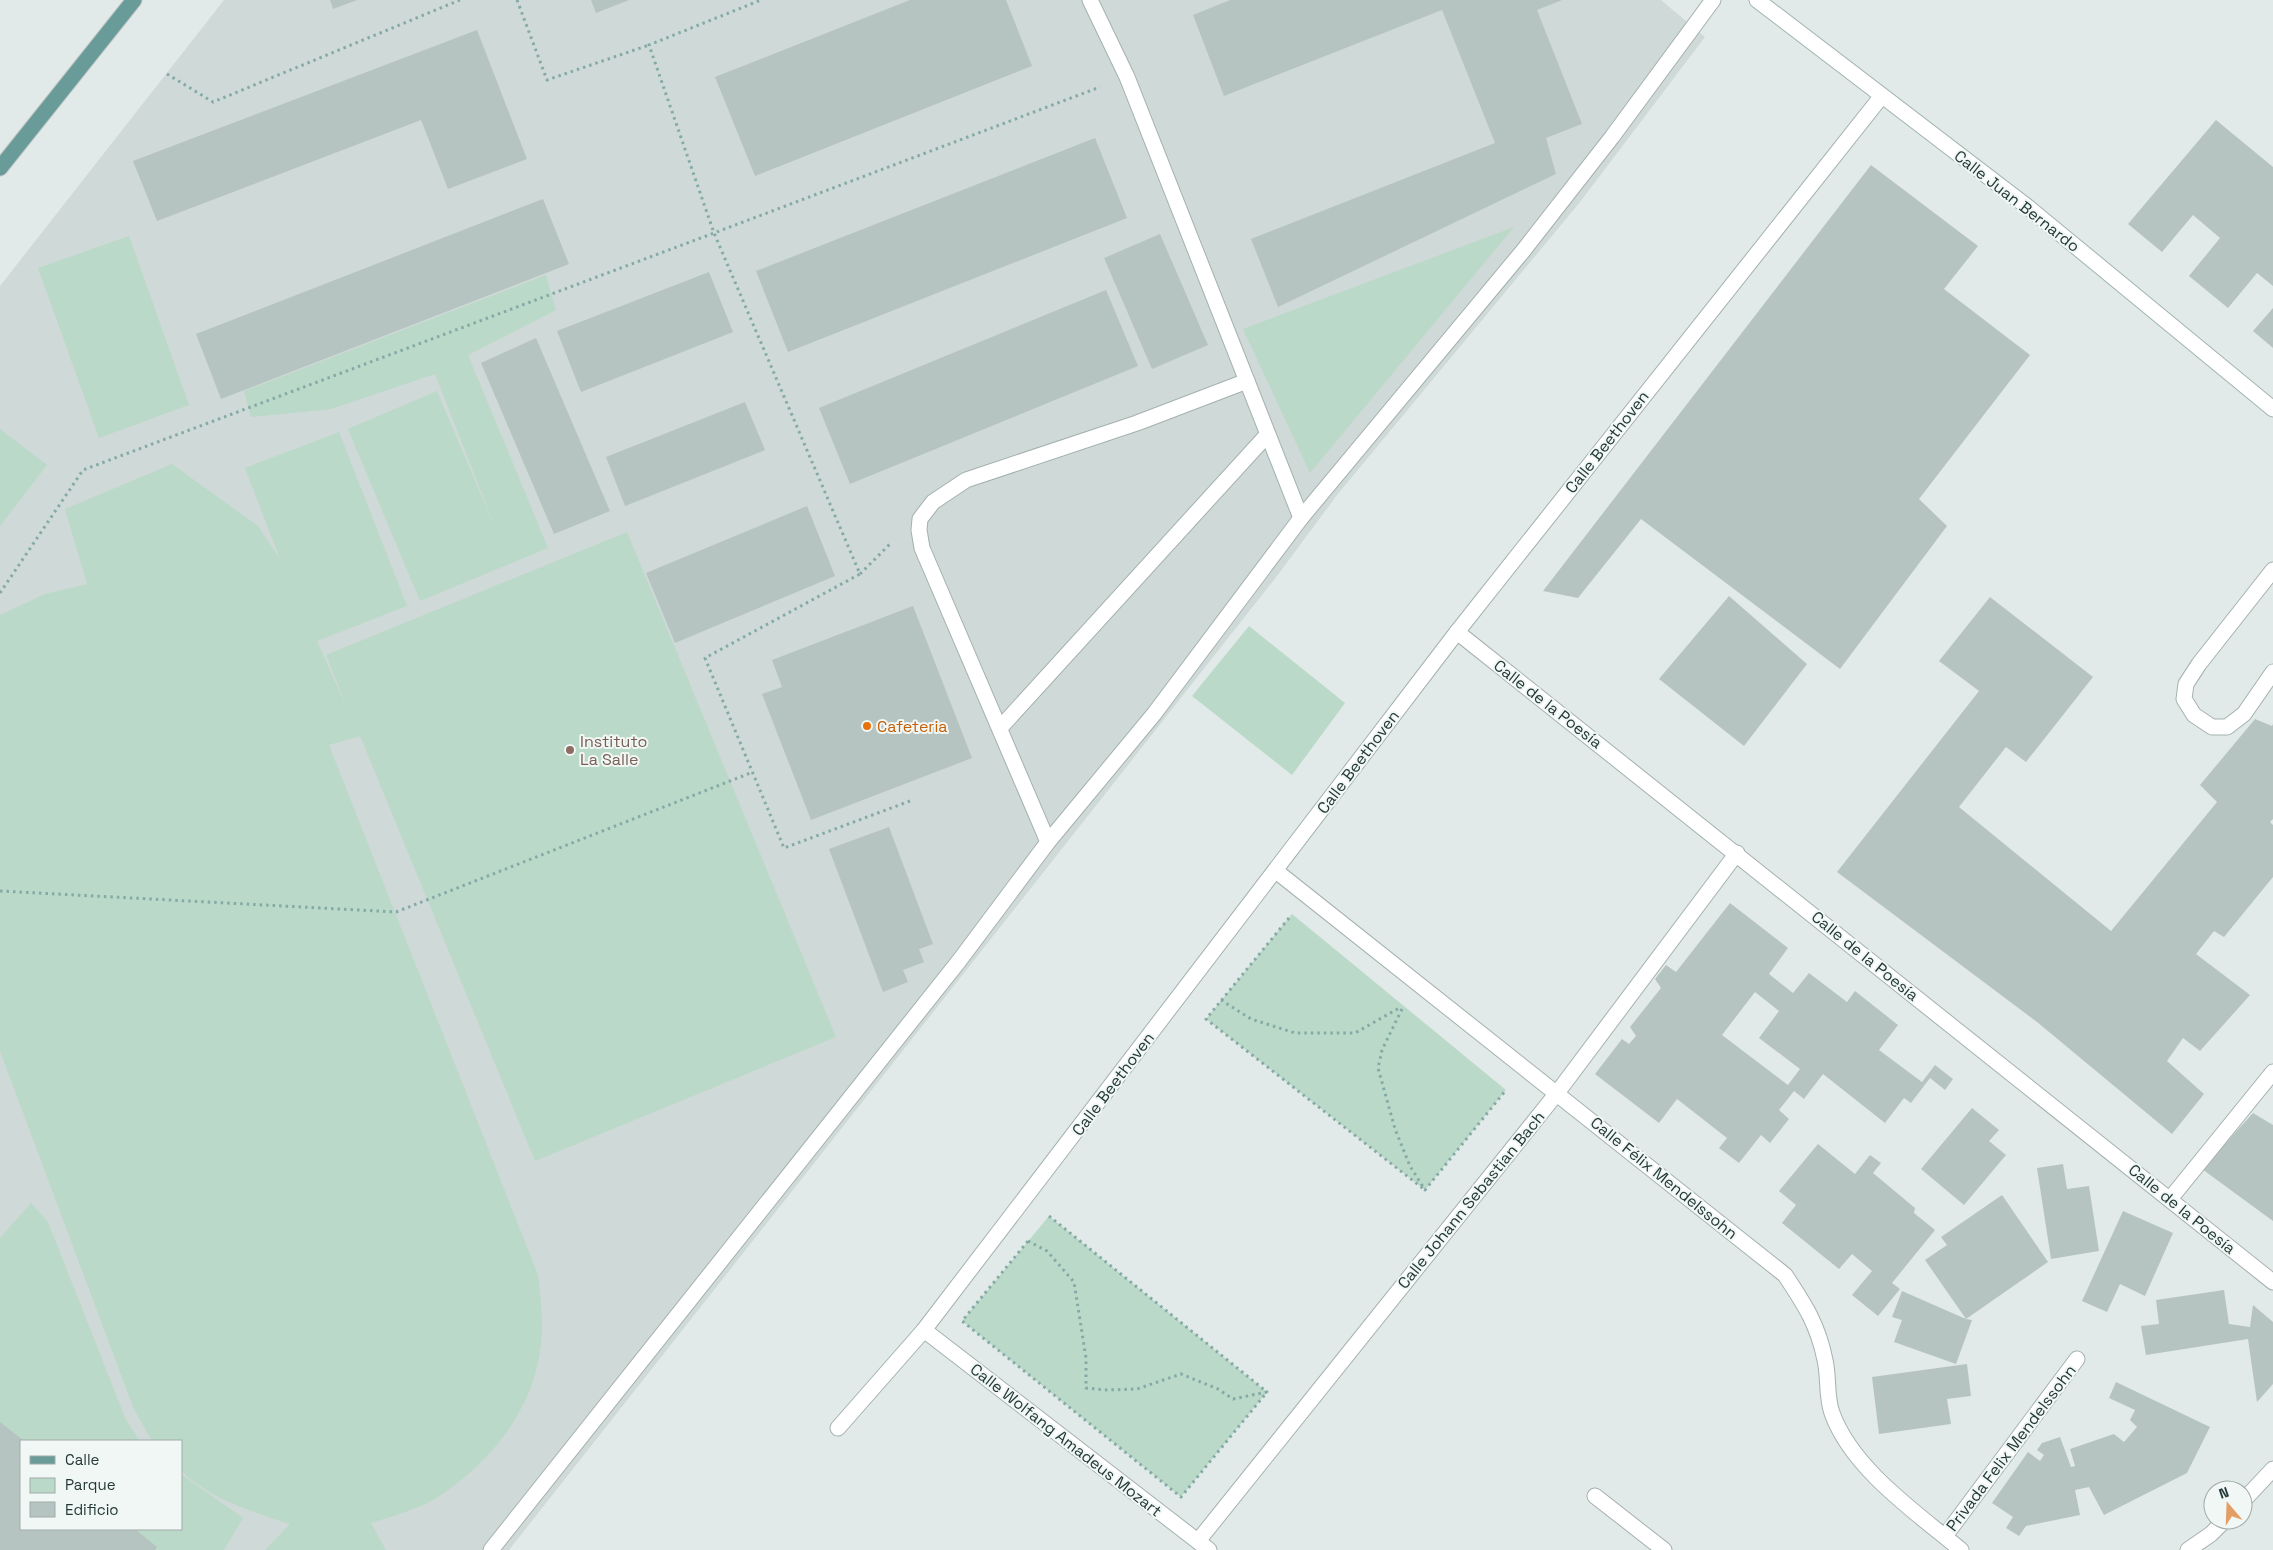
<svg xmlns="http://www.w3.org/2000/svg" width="2273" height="1550" viewBox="0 0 2273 1550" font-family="'Space Grotesk',sans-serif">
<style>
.built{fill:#cfd9d7;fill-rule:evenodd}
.green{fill:#bbd9c9}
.building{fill:#b6c4c1;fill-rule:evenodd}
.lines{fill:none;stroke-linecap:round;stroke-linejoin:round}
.lane-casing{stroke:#a4b1af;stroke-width:17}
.street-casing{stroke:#a4b1af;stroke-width:17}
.secondary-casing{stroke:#a1b4b1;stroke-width:17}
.primary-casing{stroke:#bdc4c3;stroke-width:17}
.path{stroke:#84aaa6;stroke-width:3;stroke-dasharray:2.5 4;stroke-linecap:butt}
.lane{stroke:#fff;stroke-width:15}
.street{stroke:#fff;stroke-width:15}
.secondary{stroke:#fff;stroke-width:15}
.primary{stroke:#699b98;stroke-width:15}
.food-dot{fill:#e8710a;stroke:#f1f7f5;stroke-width:2}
.education-dot{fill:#8d6e63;stroke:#f1f7f5;stroke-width:2}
.labels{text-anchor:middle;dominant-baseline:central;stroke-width:4;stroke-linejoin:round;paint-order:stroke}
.street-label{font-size:16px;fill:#233937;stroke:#f1f7f5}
.food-label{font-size:16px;fill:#c56008;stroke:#f1f7f5;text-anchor:start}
.education-label{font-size:16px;fill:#785e54;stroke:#f1f7f5;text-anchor:start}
</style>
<rect width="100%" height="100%" fill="#e1eae8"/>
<path class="built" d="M224,0H1661L1705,37L1580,202L1337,495L1277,576L509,1550H0V286ZM21,1441H181V1529H21Z"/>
<g class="green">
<polygon points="1514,227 1310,473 1243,329"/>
<polygon points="129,236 189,405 99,438 38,268"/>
<polygon points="546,275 556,310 468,355 548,548 420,601 348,429 437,391 496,530 435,374 331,409 251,417 244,391"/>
<polygon points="0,429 47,465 0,526"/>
<path d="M339,432L407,606L317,641L348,710L326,655L627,532L836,1037L535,1161L360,736L329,745L538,1275C541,1301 544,1326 540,1351C532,1411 490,1462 441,1495C421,1508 394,1516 371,1523L386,1550H265L290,1524C251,1511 212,1500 181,1471V1441H152L133,1407L0,1051V615L45,594L87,584L65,509L172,464L258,526L280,559L245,468Z"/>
<polygon points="1249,626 1345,703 1292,775 1192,696"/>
<polygon points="1292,914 1506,1090 1425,1190 1206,1019"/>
<polygon points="31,1203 48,1222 126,1420 140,1441 21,1441 21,1529 181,1529 181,1474 243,1518 224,1550 0,1550 0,1238"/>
<polygon points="1049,1216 1267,1392 1181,1497 962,1321"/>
</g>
<g class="building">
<polygon points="330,0 357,0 333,9"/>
<polygon points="591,0 629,0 596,13"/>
<polygon points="910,0 1006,0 1032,66 755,176 715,77"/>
<polygon points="1230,0 1562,0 1537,10 1582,124 1546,138 1556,174 1278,307 1251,239 1495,143 1442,10 1224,96 1193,15"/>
<polygon points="477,30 527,159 448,189 421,120 157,221 133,161"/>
<polygon points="2216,120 2273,167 2273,286 2257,273 2228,308 2189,276 2220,238 2193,215 2162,252 2128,224"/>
<polygon points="1095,138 1127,218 788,352 756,271"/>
<polygon points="1871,165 1978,246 1944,289 2030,355 1919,499 1947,526 1840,669 1641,519 1578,598 1543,591"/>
<polygon points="543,199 569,264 221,399 196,334"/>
<polygon points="1160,234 1208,345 1152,369 1104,258"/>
<polygon points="709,272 733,332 581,392 557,331"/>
<polygon points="1106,290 1138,366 850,484 819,408"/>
<polygon points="2273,308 2273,348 2253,331"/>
<polygon points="536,338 610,511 554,534 481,363"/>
<polygon points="745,402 765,450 625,506 606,457"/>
<polygon points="807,506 835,576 675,643 646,573"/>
<polygon points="1729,596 1807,664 1744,746 1659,679"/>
<polygon points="1990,597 2093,677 2026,762 2006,747 1959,807 2111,931 2217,802 2200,785 2255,719 2272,726 2273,724 2273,819 2270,822 2273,825 2273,877 2224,937 2214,931 2196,954 2250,995 2200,1051 2183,1038 2167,1061 2204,1094 2172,1134 2037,1022 1837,872 1979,691 1939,661"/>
<polygon points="913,606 972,758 811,820 762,694 782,687 772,660"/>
<polygon points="889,827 933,944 919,949 924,962 903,970 908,982 883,992 829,849"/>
<path d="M1730,903L1788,948L1769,974L1793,993L1809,973L1847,1002L1855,991L1898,1025L1879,1050L1922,1082L1935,1065L1953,1079L1945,1090L1930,1078L1911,1103L1904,1098L1885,1123L1823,1074L1804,1099L1794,1091L1779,1110L1789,1119L1770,1143L1761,1135L1739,1163L1719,1148L1727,1138L1677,1099L1659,1123L1595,1074L1622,1039L1629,1044L1636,1036L1630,1027L1661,988L1655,979L1666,965L1676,972ZM1755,992L1779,1011L1759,1038L1800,1069L1788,1085L1722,1035Z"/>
<polygon points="1972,1108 1999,1130 1989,1141 2006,1155 1964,1205 1921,1169"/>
<polygon points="2253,1113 2273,1125 2273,1221 2202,1169"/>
<polygon points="1818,1144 1855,1174 1870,1155 1881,1163 1873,1173 1915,1208 1914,1213 1935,1230 1892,1283 1900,1289 1878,1316 1852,1295 1872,1271 1852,1254 1839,1269 1782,1223 1796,1205 1779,1191"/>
<polygon points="2063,1164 2067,1189 2089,1186 2099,1251 2051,1259 2037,1168"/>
<polygon points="2002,1195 2048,1262 1966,1319 1972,1320 1956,1364 1894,1342 1902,1320 1892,1317 1902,1291 1966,1319 1925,1260 1947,1245 1941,1237"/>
<polygon points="2123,1211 2173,1233 2145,1296 2120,1284 2107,1312 2082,1301"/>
<polygon points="2224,1290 2229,1324 2250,1327 2253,1305 2273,1322 2273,1384 2257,1402 2248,1339 2146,1355 2141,1326 2159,1324 2156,1300"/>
<polygon points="1967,1364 1971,1396 1947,1399 1951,1424 1879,1434 1872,1377"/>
<polygon points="2116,1382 2210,1427 2187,1473 2104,1515 2089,1487 2075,1490 2080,1515 2026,1526 2019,1536 2006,1528 2013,1517 1992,1503 2028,1452 2040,1461 2044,1455 2037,1450 2042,1443 2060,1437 2071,1467 2075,1466 2070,1449 2114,1434 2124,1442 2137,1427 2130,1420 2135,1410 2109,1398"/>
<polygon points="0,1422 24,1441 21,1441 21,1529 135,1529 157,1547 155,1550 0,1550"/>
</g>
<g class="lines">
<g class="lane-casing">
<g id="lane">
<polyline points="1090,0 1127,77 1301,518"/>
<polyline points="2273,570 2199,664 2186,684 2184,699 2194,715 2212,727 2227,727 2244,714 2273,672"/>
<polyline points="1000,728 1267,435"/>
<polyline points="1048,842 922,548 919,530 920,519 933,502 966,480 1137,423 1247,381"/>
<polyline points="2170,1199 2273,1072"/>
<polyline points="491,1550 959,961 1048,842 1154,714 1301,518 1523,251 1612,137 1713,0"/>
</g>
</g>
<g class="street-casing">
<g id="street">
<polyline points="1457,632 2273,1282"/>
<path d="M1276,871L1785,1275C1805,1305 1818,1325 1825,1360C1829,1377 1826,1397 1832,1413C1852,1469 1917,1513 1961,1550"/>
<polyline points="924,1330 1209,1550"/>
<polyline points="838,1428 924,1330 1457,632 1881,97"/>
<polyline points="1595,1496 1664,1550"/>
<polyline points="2243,1501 2273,1469"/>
<polyline points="1945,1536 2077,1359"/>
<polyline points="1198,1541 1557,1093 1737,853"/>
<polyline points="2188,1550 2211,1534 2225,1520"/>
</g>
</g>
<g class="secondary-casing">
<polyline id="secondary" points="1757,0 2029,208 2273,409"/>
</g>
<g class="primary-casing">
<polyline id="primary" points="0,168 134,0"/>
</g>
<g class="path">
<polyline points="517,0 547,80 649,45"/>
<polyline points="167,74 213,102 460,0"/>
<polyline points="860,574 890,544"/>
<polyline points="0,593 83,470 714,233 649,45 761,0"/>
<polyline points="910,801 784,848 705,658 860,574 714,233 1100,87"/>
<polyline points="0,891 396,912 753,772"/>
<polyline points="1289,918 1206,1019 1425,1190"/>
<polyline points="1221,1000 1251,1019 1295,1033 1355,1033 1401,1007"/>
<polyline points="1402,1009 1382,1050 1378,1068 1395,1129 1410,1166 1425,1190 1506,1090"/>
<polyline points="1049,1216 1267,1392"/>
<polygon points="1028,1241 1047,1251 1074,1282 1086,1358 1086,1388 1107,1390 1137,1389 1181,1374 1218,1389 1233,1399 1267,1392 1181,1497 962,1321"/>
</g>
<use href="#lane" class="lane"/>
<use href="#street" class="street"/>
<use href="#secondary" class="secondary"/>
<use href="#primary" class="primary"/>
</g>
<circle class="food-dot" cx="867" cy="726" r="5"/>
<circle class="education-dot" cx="570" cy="750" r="5"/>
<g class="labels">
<g class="street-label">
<text transform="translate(2017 201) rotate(38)">Calle Juan Bernardo</text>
<text transform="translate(1607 442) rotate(-52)">Calle Beethoven</text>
<text transform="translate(1548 704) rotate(38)">Calle de la Poesía</text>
<text transform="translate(1358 762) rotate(-53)">Calle Beethoven</text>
<text transform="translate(1865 956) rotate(39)">Calle de la Poesía</text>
<text transform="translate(1113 1084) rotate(-53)">Calle Beethoven</text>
<text transform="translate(1664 1178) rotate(39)">Calle Félix Mendelssohn</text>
<text transform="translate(1471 1200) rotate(-51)">Calle Johann Sebastian Bach</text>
<text transform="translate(2182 1209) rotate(39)">Calle de la Poesía</text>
<text transform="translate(1066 1440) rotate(38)">Calle Wolfang Amadeus Mozart</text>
<text transform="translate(2011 1448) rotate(-53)">Privada Felix Mendelssohn</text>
</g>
<g class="food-label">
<text x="877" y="726">Cafeteria</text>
</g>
<g class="education-label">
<text x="580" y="741">Instituto<tspan x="580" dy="18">La Salle</tspan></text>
</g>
</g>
<rect x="20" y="1440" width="162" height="90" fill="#f1f7f5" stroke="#9faba9"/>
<rect x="30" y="1456" width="25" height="8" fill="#699b98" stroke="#9faba9"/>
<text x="65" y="1465" font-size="15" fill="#233937">Calle</text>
<rect x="30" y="1478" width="25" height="15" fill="#bbd9c9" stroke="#9faba9"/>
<text x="65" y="1490" font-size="15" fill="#233937">Parque</text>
<rect x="30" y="1502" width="25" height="15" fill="#b6c4c1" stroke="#9faba9"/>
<text x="65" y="1515" font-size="15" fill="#233937">Edificio</text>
<g transform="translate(2228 1505) rotate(341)"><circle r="24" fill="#f1f7f5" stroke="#9faba9"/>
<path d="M0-4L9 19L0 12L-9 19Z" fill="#e49d65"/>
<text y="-8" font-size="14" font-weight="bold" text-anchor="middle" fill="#233937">N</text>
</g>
</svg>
